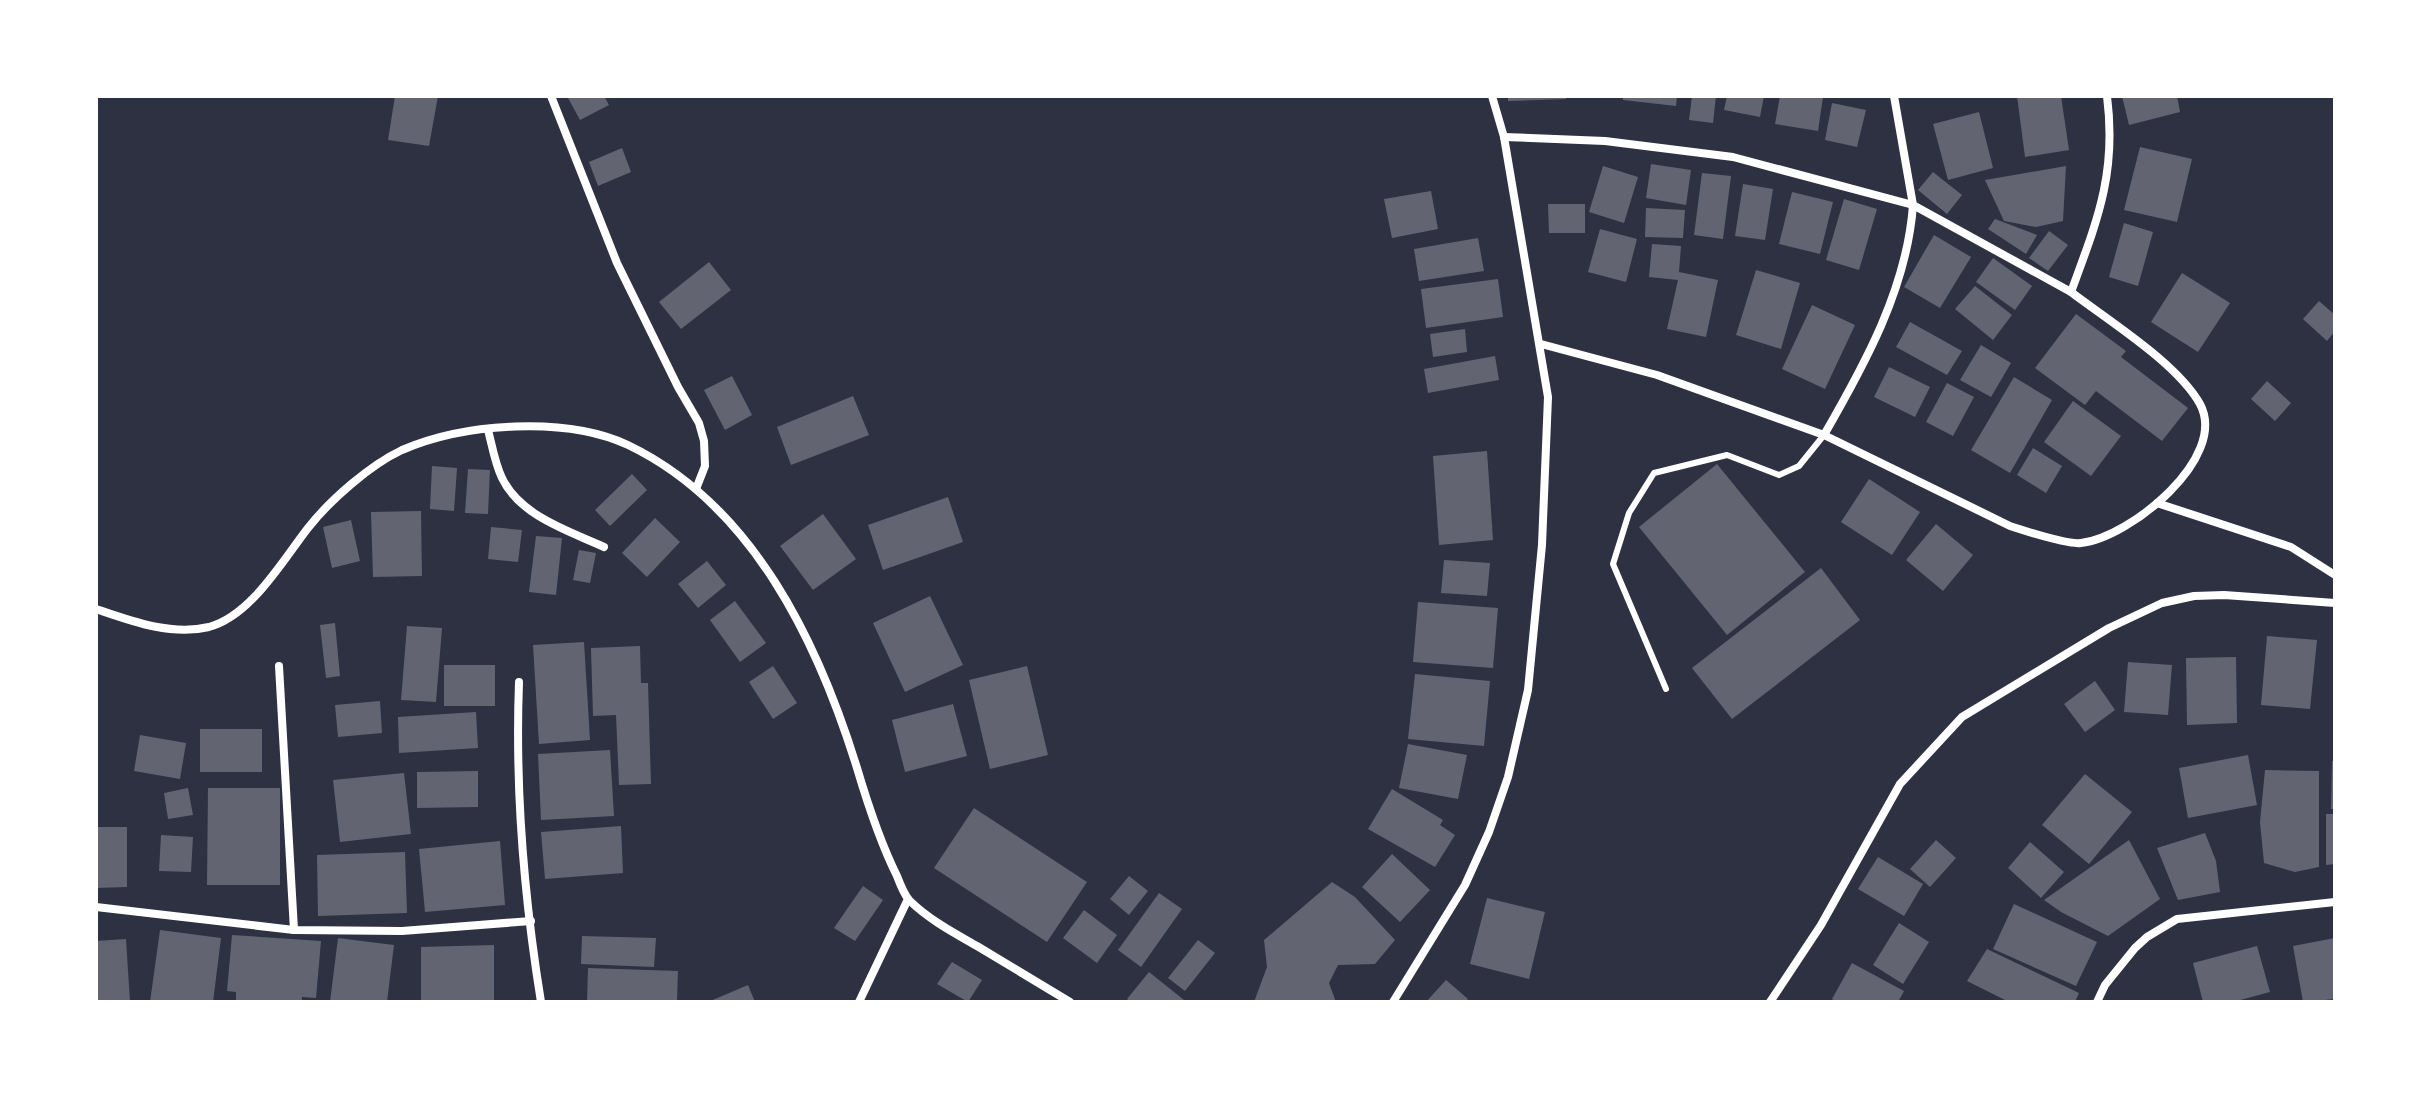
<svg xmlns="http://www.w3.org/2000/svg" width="2431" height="1098" viewBox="0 0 2431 1098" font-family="'Source Sans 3',sans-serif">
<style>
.building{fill:#626471}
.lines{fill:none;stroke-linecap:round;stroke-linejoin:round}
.service{stroke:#fff;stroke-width:6}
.minor{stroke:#fff;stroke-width:8}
</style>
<rect width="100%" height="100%" fill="#2d3142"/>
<g class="building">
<polygon points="395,96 438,96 429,146 388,140"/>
<polygon points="567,96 604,96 609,105 580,120"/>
<polygon points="1508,96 1566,96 1566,99 1508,101"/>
<polygon points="1623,96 1677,96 1676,106 1623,100"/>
<polygon points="1692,96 1716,96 1713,123 1689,120"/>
<polygon points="1727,96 1764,96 1760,117 1724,110"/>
<polygon points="1780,96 1823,97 1818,131 1775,124"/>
<polygon points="2017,96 2061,96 2069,150 2025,157"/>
<polygon points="2122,96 2177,96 2180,112 2129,125"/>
<polygon points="1832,103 1866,110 1857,147 1825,140"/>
<polygon points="1979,112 1993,168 1948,180 1933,124"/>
<polygon points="2140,147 2192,159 2177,222 2124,210"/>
<polygon points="622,148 631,172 598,186 589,162"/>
<polygon points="1651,164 1691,170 1686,205 1646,198"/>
<polygon points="1603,166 1638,177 1624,223 1589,212"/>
<polygon points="2066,166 2063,221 2036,227 2004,221 1985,180"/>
<polygon points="1933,172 1962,195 1947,214 1918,190"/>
<polygon points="1702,173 1731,176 1723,239 1694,235"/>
<polygon points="1743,184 1773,189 1765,240 1735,236"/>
<polygon points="1431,191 1438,229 1392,238 1384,199"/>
<polygon points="1792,192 1833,202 1820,254 1779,244"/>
<polygon points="1844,199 1877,209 1859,270 1826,260"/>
<polygon points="1548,204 1585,204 1585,233 1549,233"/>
<polygon points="1646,208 1685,210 1683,238 1645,237"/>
<polygon points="1995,219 2037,235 2026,254 1988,229"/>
<polygon points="2124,223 2153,232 2138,286 2109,277"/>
<polygon points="1600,229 1637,239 1626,282 1588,272"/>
<polygon points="2049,231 2068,245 2048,271 2029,258"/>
<polygon points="1934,235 1971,257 1940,308 1904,287"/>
<polygon points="1478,238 1484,271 1419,281 1414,249"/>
<polygon points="1652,244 1681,246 1679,272 1718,280 1706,337 1667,329 1678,280 1649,277"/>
<polygon points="1993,258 2032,286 2015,310 1976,282"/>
<polygon points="709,262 731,290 681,329 659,302"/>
<polygon points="1756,270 1800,283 1781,349 1736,335"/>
<polygon points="2182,273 2230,303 2198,352 2151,322"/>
<polygon points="1498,279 1503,317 1426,328 1421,289"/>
<polygon points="1975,286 2012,315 1993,340 1955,309"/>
<polygon points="2319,301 2335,315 2335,331 2327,341 2303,319"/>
<polygon points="1812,305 1855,325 1825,389 1782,369"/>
<polygon points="2076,314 2126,351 2121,357 2188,408 2162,441 2096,391 2085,405 2035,368"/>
<polygon points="1910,322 1962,351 1947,375 1896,347"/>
<polygon points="1465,329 1467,352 1433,357 1430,334"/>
<polygon points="1981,345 2011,363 1991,397 1960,380"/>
<polygon points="1495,356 1499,380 1428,393 1424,369"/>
<polygon points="1889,367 1930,387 1915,417 1874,397"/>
<polygon points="732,376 752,415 725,430 704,390"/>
<polygon points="2014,377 2052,400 2010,473 1971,450"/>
<polygon points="2267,381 2291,403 2275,421 2251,399"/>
<polygon points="1947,383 1974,397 1953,436 1926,422"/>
<polygon points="853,396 869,435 791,465 777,427"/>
<polygon points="2073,401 2121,436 2091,476 2044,442"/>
<polygon points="2033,448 2062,466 2046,493 2017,475"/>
<polygon points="1487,451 1493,540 1439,545 1433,456"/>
<polygon points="1717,464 1805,572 1727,635 1639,527"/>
<polygon points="432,466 457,468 454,511 430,509"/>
<polygon points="468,469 490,470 488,514 465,513"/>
<polygon points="632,474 647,490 610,526 595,510"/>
<polygon points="1869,479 1920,512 1892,555 1841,522"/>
<polygon points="948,497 963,542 883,570 868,525"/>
<polygon points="421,511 422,576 373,577 371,512"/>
<polygon points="823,514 856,559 813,590 780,546"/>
<polygon points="655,518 680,542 647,577 622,553"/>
<polygon points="351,520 360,561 332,568 323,527"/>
<polygon points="1936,524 1973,555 1943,591 1906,560"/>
<polygon points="491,527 522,530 518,562 488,559"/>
<polygon points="536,536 562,538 556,595 529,592"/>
<polygon points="579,550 596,553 590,583 573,580"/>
<polygon points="1444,560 1490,563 1487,596 1441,593"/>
<polygon points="707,561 726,585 698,608 678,584"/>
<polygon points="1821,568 1860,620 1732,719 1692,668"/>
<polygon points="930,596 963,665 905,692 873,623"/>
<polygon points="735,601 766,643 740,662 710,620"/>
<polygon points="1418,602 1498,608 1493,668 1413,662"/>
<polygon points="335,623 340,676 326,678 320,625"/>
<polygon points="407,626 442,628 436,702 401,700"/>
<polygon points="2267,636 2317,640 2310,709 2261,705"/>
<polygon points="584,642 590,740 539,744 533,645"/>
<polygon points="640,646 641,683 648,683 651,784 619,785 616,715 593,716 591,648"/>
<polygon points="2236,657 2237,723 2187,725 2186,658"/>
<polygon points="2128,662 2172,665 2168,715 2124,712"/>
<rect x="444" y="665" width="51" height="41"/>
<polygon points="773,666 797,703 773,719 749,682"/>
<polygon points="1027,666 1048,755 990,769 969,680"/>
<polygon points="1415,674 1490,681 1484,746 1408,739"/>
<polygon points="2095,681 2115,710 2085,732 2064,704"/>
<polygon points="380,701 382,733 338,737 335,705"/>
<polygon points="953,704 967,756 905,772 892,720"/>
<polygon points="476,712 478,748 399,753 398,717"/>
<rect x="200" y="729" width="62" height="43"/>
<polygon points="140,735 186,743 180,779 134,771"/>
<polygon points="1408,744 1467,755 1458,799 1399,788"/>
<polygon points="610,750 614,816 541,820 538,754"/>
<polygon points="2248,755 2257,805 2188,818 2179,768"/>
<polygon points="2332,761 2335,761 2335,809 2331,809"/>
<polygon points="2265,770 2319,771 2319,867 2295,872 2264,863 2260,822"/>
<polygon points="478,771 478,807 417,808 417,772"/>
<polygon points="404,773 411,834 340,842 333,780"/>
<polygon points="2085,774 2132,812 2089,864 2042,825"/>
<polygon points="188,788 193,815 168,819 164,793"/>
<polygon points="208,788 280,788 280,885 207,885"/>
<polygon points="1392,789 1443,820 1440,825 1455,835 1435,867 1368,829"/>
<polygon points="974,808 1087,882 1047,942 934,868"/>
<polygon points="2326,814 2335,814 2335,864 2326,865"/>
<polygon points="621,826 623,873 545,879 541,832"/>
<polygon points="96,827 127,827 127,887 96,888"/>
<polygon points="2205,833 2216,861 2220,892 2178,900 2157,848"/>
<polygon points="161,835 193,837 191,872 159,871"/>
<polygon points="1936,840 1956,858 1930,887 1910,869"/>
<polygon points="2129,840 2160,899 2108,936 2061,912 2044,900"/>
<polygon points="500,841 505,905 425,912 419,849"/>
<polygon points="2030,842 2064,872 2041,898 2008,868"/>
<polygon points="405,852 407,913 318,916 317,855"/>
<polygon points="1392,854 1430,890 1400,922 1362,887"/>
<polygon points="1878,857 1923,884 1904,916 1858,889"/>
<polygon points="1129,876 1148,891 1129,915 1110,899"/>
<polygon points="1332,882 1355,897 1395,940 1375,964 1338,965 1329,983 1336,1002 1254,1002 1267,967 1264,940"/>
<polygon points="863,886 883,900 855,941 834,928"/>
<polygon points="1159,893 1182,909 1141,967 1118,950"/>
<polygon points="1487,898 1545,912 1529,979 1470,964"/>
<polygon points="2014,904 2097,942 2076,986 1993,949"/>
<polygon points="1084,910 1117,935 1097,963 1063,938"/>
<polygon points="1899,923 1929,942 1903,984 1873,965"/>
<polygon points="160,930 221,938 213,1002 150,1002"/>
<polygon points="232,935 321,941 316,998 302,997 302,1002 236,1002 236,992 227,991"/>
<polygon points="582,936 656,938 654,967 581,964"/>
<polygon points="338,938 394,945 387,1002 330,1002"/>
<polygon points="2335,938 2335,999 2303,1002 2293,946"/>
<polygon points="126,939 130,1002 96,1002 96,941"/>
<polygon points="1198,940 1215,953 1185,991 1168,978"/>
<polygon points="494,945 494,1002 421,1002 421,947"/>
<polygon points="2257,946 2270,992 2233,1002 2203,1002 2193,963"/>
<polygon points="1987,949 2079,993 2075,1002 2009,1002 1967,981"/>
<polygon points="952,962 982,980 968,1002 937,984"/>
<polygon points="1852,963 1904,991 1898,1002 1836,1002 1832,999"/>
<polygon points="588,968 678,971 677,1002 587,1002"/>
<polygon points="1149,972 1184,1000 1182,1002 1131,1002 1127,999"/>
<polygon points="1446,980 1468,999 1465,1002 1426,1002"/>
<polygon points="748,985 755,1002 708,1002"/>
</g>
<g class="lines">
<polyline class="service" points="1666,689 1613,564 1629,513 1654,473 1727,455 1779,475 1799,466 1824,435"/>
<g class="minor">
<polyline points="551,96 617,263 678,387 699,423 704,441 705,466 696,489"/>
<path d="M1894,96L1913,205L2071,292C2097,221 2117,174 2107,96"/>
<path d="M1504,137L1605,141L1733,157L1913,205C1907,288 1865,364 1824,435L1657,375L1541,344"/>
<path d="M488,430C492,445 495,464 502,478C520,516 569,531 604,547"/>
<path d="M1824,435L2010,526C2026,531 2066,545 2081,543C2129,538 2229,458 2200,404C2177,363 2109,321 2071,292"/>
<polyline points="2157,503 2291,547 2335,575"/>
<path d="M96,609C131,621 171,636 209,627C251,616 283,560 308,528C330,500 370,465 402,450C464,423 566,416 628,445C753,505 818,642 857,768C868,805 880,842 897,876C900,884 904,894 909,900C928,919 954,933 977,946C1008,965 1039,983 1070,1002"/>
<polyline points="279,666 294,930"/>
<path d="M519,682C515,788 524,897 541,1002"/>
<polyline points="96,907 294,930 402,931 531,921"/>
<polyline points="859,1002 908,899"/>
<polyline points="1393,1002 1465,885 1489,832 1508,777 1528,690 1542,545 1548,397 1504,137 1492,96"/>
<polyline points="1770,1002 1821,925 1900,784 1962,717 2109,628 2162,603 2194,596 2224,595 2335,603"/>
<polyline points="2097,1002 2105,985 2135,948 2147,937 2177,919 2335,902"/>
</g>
</g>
<rect width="2431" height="1098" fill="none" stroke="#ffffff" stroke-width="196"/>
</svg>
